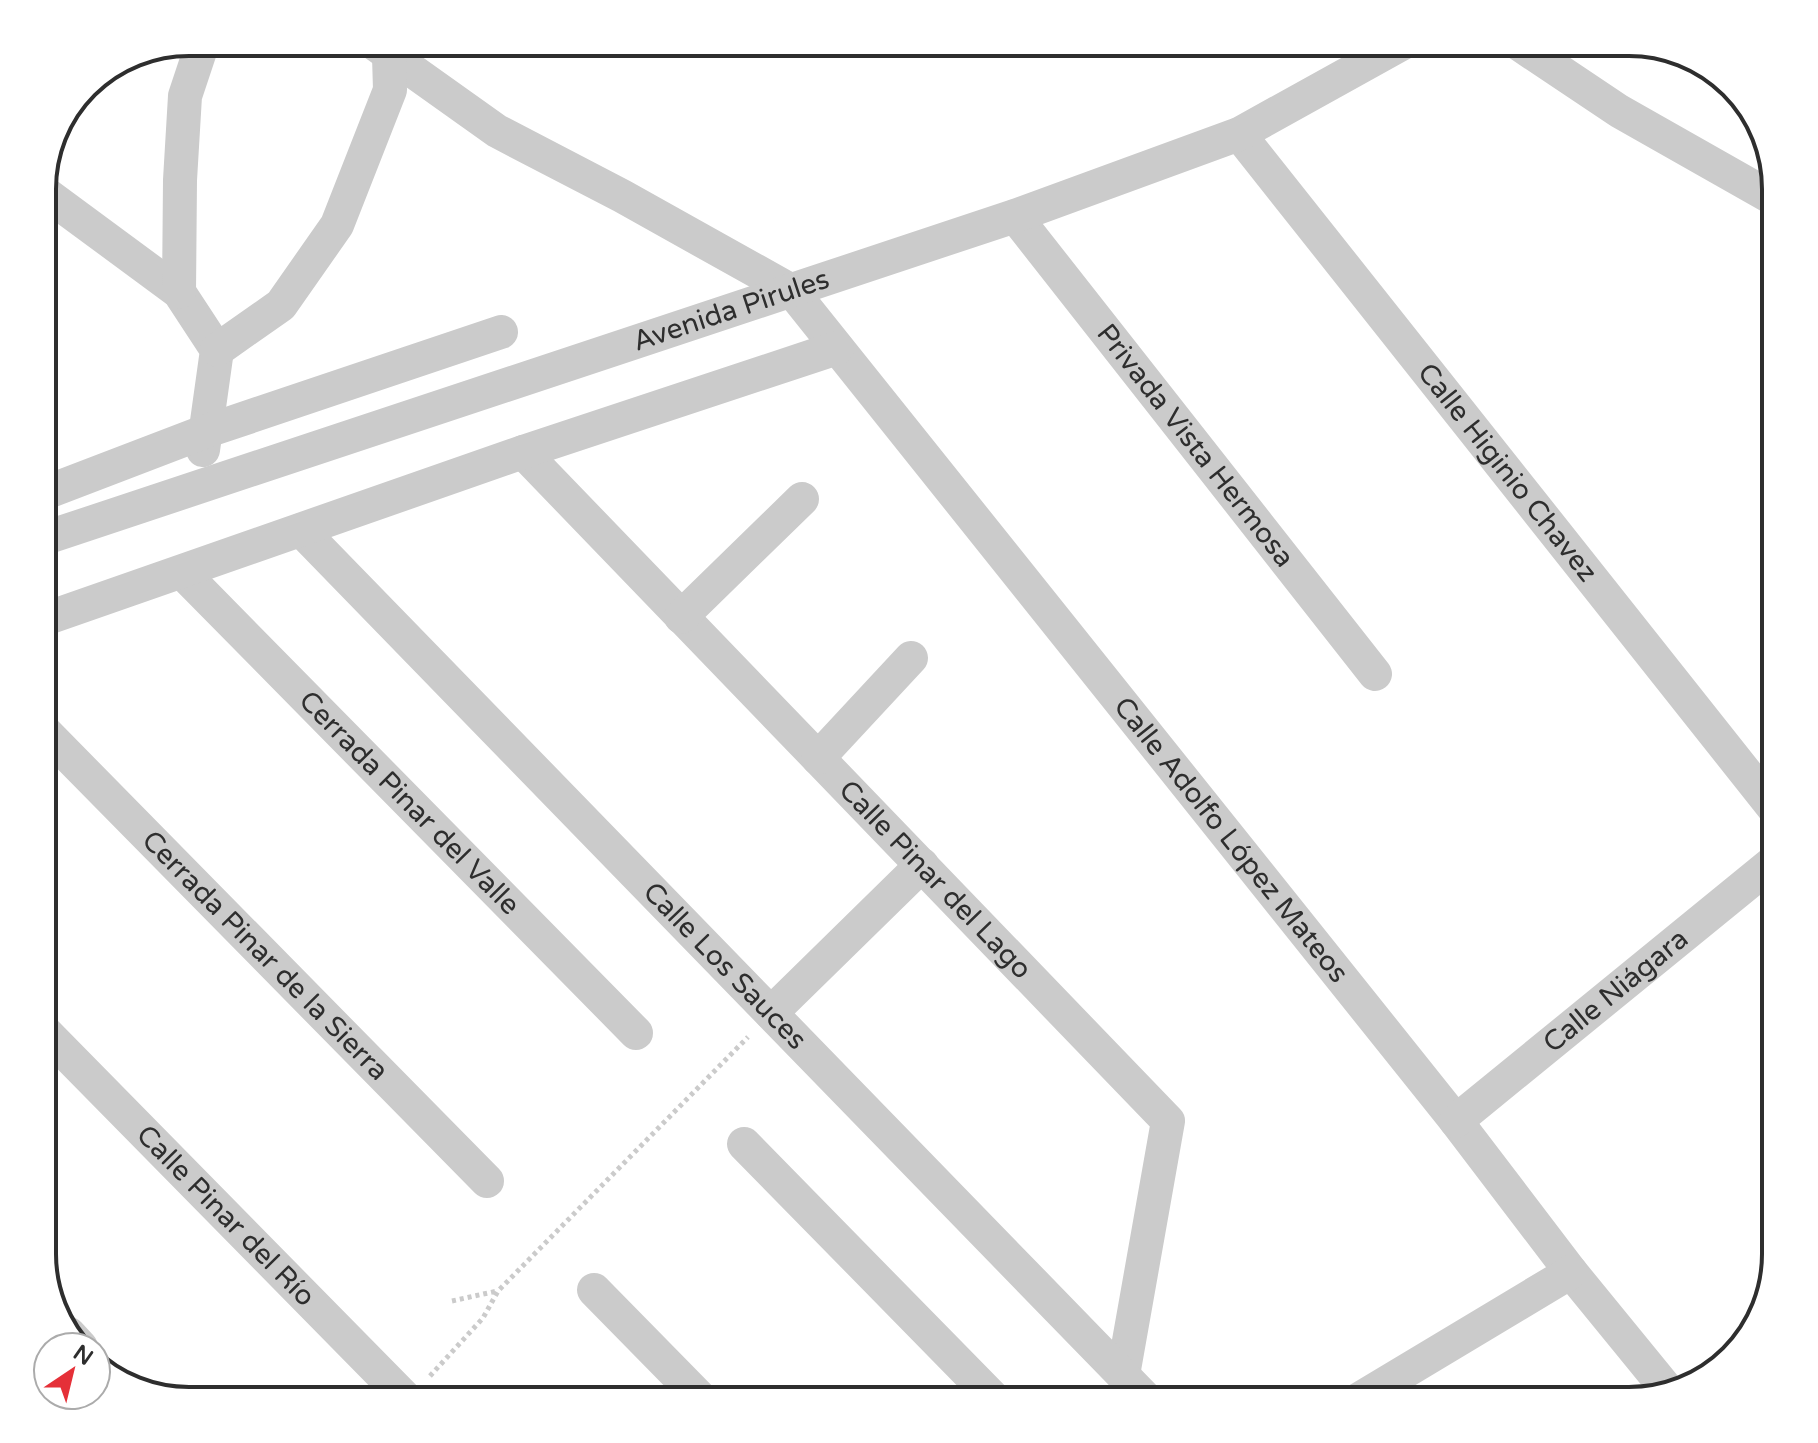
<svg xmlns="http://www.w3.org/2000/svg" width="1818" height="1443" viewBox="0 0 1818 1443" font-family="'Varela Round',sans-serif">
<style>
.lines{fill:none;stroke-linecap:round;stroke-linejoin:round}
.path{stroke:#cbcbcb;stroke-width:5;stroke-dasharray:4 4;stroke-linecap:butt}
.minor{stroke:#cbcbcb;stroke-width:34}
.labels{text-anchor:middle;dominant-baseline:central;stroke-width:8;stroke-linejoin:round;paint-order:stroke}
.street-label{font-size:28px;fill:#2e2e2e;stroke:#fff}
.rim{fill:none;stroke:#2e2e2e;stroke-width:4}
</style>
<rect width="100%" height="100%" fill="#fff"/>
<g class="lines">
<g class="path">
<polyline points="452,1301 497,1291"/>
<polyline points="430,1376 483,1318 498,1291 748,1037"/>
</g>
<g class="minor">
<path id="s1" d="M372,42L497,131L622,196L792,291L1456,1121L1571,1272L1669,1392"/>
<polyline points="1516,42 1619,111 1776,200"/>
<path id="s2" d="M1239,134L1776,811"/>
<polyline points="42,191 179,292 217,350 203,450"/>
<path id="s3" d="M1015,216L1375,674"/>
<polyline points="179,292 180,180 185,96 203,42"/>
<polyline points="217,350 281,305 337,225 390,90 389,56"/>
<path id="s4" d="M523,452L1168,1121L1123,1375"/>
<polyline points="42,494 204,432 501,332"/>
<path id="s5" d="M301,530L1148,1401"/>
<path id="s6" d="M42,539L1015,216L1239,134L1405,42"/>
<path id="s7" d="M182,572L636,1033"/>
<polyline points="681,617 802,499"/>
<polyline points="42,620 523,452 837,348"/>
<path id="s8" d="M42,729L487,1181"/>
<polyline points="818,758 911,658"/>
<polyline points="771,1013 922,865"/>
<path id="s9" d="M42,1029L408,1401"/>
<path id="s10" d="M1456,1121L1776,860"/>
<polyline points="744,1144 996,1401"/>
<polyline points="594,1290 703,1401"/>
<polyline points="69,1334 81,1347"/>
<polyline points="1356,1401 1571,1272"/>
</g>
</g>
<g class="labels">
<g class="street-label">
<text stroke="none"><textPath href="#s6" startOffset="726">Avenida Pirules</textPath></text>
<text stroke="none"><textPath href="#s3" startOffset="292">Privada Vista Hermosa</textPath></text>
<text stroke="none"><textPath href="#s2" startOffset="432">Calle Higinio Chavez</textPath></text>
<text stroke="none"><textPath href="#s7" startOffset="324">Cerrada Pinar del Valle</textPath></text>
<text stroke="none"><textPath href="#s1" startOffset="1192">Calle Adolfo López Mateos</textPath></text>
<text stroke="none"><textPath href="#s4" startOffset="594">Calle Pinar del Lago</textPath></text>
<text stroke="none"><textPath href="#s8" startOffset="318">Cerrada Pinar de la Sierra</textPath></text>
<text stroke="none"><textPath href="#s5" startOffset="608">Calle Los Sauces</textPath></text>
<text stroke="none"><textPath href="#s10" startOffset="206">Calle Niágara</textPath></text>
<text stroke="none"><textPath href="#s9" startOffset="262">Calle Pinar del Río</textPath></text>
</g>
</g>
<path d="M0 0H1818V1443H0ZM189 56H1629A133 133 0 0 1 1762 189V1254A133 133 0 0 1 1629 1387H189A133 133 0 0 1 56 1254V189A133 133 0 0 1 189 56Z" fill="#fff" fill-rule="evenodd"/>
<path class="rim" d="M189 56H1629A133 133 0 0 1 1762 189V1254A133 133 0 0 1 1629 1387H189A133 133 0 0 1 56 1254V189A133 133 0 0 1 189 56Z"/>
<g transform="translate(72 1371) rotate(35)"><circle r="38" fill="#ffffff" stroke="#ababab" stroke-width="2"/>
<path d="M0-6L14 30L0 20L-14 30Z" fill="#e53038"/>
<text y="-12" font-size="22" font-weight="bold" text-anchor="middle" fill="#2e2e2e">N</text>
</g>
</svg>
